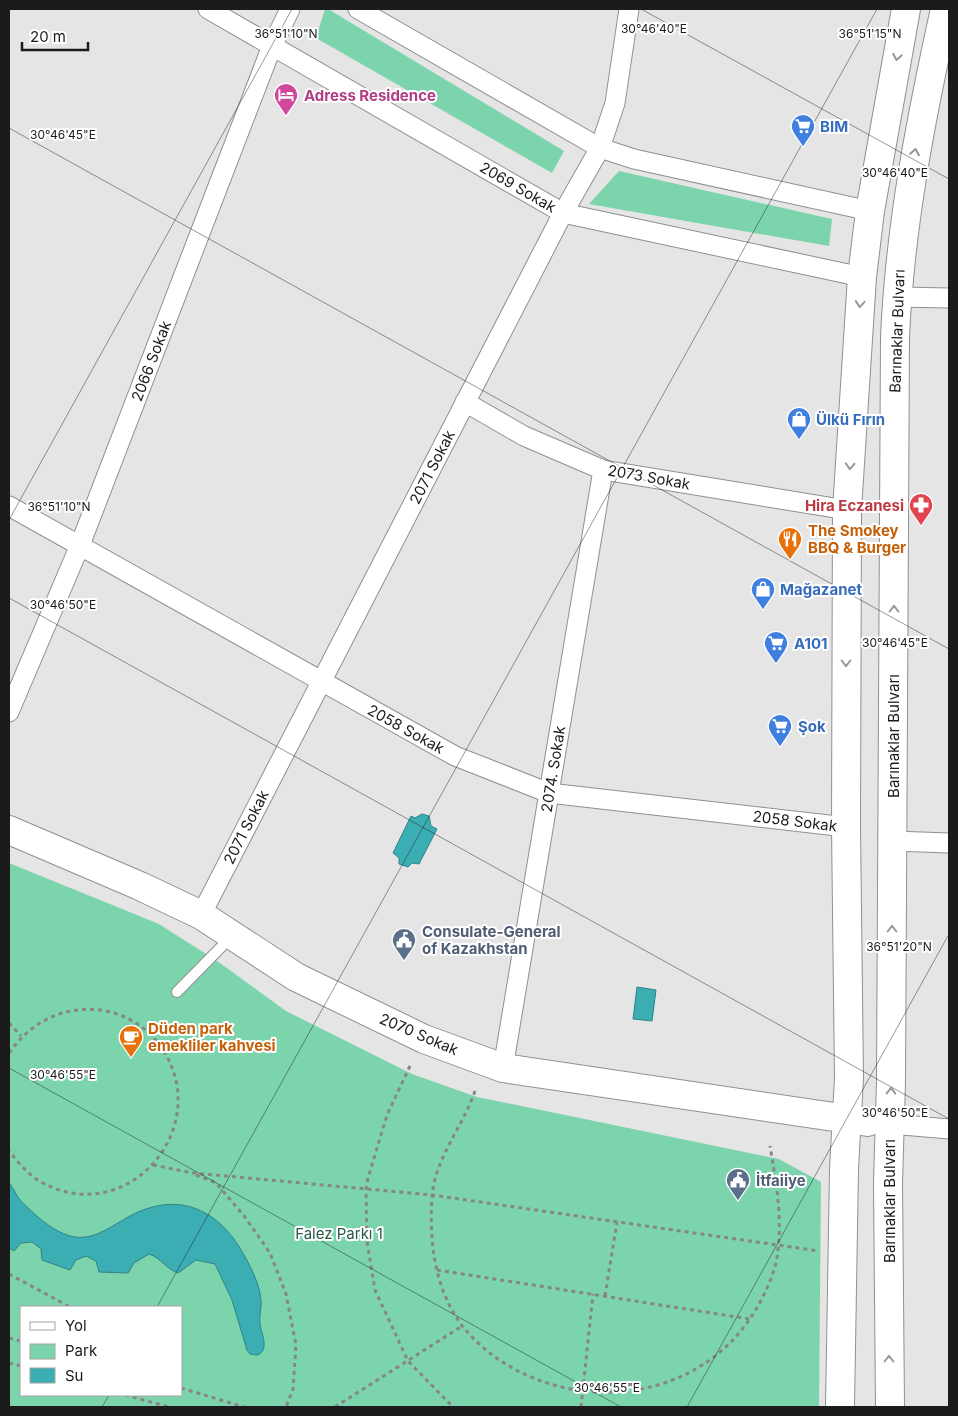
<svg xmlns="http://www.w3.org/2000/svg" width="958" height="1416" viewBox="0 0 958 1416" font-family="Inter,sans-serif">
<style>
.green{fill:#7cd4ac;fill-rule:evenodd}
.water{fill:#3baeb4;stroke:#318286}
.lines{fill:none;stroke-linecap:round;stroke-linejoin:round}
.lane-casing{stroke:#909091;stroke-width:12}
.street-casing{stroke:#909091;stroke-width:21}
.secondary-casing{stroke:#909091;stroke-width:30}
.primary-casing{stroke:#909091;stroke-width:30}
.path{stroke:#868687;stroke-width:3;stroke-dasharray:4 4;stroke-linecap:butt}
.lane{stroke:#fff;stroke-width:10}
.street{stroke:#fff;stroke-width:19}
.secondary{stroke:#fff;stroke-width:28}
.primary{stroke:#fff;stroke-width:28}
.oneway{stroke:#989899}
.ticks{fill:none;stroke:#1b1b1c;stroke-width:1;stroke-opacity:0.45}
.labels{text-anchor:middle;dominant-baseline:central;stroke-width:4;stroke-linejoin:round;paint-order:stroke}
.hotel-label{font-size:15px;font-weight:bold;fill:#b23c85;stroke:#fff;text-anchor:start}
.shop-label{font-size:15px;font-weight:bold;fill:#366cbe;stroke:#fff;text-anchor:start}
.street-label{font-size:15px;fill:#1b1b1c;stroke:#fff}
.health-label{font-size:15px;font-weight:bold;fill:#be3a42;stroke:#fff;text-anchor:end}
.food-label{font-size:15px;font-weight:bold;fill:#c56008;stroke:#fff;text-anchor:start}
.service-label{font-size:15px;font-weight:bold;fill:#4e5e75;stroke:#fff;text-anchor:start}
.park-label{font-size:15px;fill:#2a5944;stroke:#fff}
.ticks-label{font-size:12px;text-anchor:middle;fill:#1b1b1c;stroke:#fff;stroke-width:4;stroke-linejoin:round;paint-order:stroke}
</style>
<rect width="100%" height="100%" fill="#e5e5e6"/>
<g class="green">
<polygon points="325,9 328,9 564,151 552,173 316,38"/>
<polygon points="619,171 832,219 829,246 589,204"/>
<path d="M9,863L159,924L220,963L286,1011L412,1074L477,1097L779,1159L821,1182L819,1407H9ZM21,1307H181V1395H21Z"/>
</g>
<g class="water">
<polygon points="422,814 429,816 431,826 437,829 419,864 412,863 408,867 399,864 399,858 393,853 411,816 415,818"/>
<polygon points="637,987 656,990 652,1021 633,1019"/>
<path d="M9,1183C14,1188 16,1196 21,1201C35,1215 55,1234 75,1237C95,1240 113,1225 130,1216C173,1193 212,1205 238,1245C248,1261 262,1286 261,1305C261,1311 259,1318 260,1324C261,1331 265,1340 264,1346C264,1351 261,1353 258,1355L250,1354L247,1350L232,1300L215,1264L196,1260L178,1273C166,1269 161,1258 149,1254L134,1263L128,1273L99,1272L96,1261L86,1256L76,1260L70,1270L42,1260L41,1249L32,1242L21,1243L14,1251L9,1248Z"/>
</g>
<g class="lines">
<g class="lane-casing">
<polyline id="lane" points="177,992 231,937"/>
</g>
<g class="street-casing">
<g id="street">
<polyline points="208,9 563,213 862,277"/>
<polyline points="358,9 600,148 634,159 870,211"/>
<polyline points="897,297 949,298"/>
<polyline points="465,402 524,436 603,470 847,510"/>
<polyline points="9,506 455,756 549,793 846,827"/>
<polyline points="9,712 80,545 272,46 290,9"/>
<polyline points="893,841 949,843"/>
<polyline points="201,915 563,213 600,148 615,103 629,9"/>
<polyline points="503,1068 603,470"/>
<polyline points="879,1123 949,1129"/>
</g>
</g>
<g class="secondary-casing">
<polyline id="secondary" points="9,830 140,886 201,915 296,977 424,1039 503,1068 868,1122"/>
</g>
<g class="primary-casing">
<g id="primary">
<polyline points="840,1407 844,1169 849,1078 846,827 847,510 862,277 870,211 906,9"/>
<path d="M890,1407L888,1183L891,1081L895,337C900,225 921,118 945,9"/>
</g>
</g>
<g class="path">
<polyline points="9,1023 21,1036"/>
<path d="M9,1053C31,1022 62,1006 100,1010C123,1013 144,1025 158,1043C219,1122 130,1231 41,1182C28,1175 18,1162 9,1151"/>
<polyline points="410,1066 387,1115 368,1178 366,1189 367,1242 375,1290 408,1361 453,1407"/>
<path d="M475,1091C463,1127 434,1159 432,1198C429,1243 435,1290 463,1327C537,1416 689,1416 753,1314C765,1295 776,1272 778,1250C782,1214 776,1181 770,1146"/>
<polyline points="153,1165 193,1173 432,1195 819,1251"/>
<polyline points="196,1175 216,1183 245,1217 270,1253 286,1294 296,1345 293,1389 286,1407"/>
<polyline points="437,1270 750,1319"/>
<polyline points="9,1274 70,1307"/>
<polyline points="605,1296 617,1222"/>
<polyline points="9,1338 21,1341"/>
<polyline points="9,1363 21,1366"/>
<polyline points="181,1388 244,1407"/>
<polyline points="125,1395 169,1407"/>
<polyline points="335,1407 462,1326"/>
<polyline points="581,1407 593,1294"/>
</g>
<use href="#lane" class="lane"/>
<use href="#street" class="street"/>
<use href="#secondary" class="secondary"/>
<use href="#primary" class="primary"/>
</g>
<defs><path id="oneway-chevron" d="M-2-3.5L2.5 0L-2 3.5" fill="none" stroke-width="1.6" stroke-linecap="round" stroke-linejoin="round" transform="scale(1.25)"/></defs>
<g class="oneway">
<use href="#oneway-chevron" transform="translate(897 57) rotate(100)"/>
<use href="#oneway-chevron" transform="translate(915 152) rotate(-81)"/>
<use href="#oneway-chevron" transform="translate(860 304) rotate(95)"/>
<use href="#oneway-chevron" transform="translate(850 466) rotate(93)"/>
<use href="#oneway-chevron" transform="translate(894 609) rotate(-90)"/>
<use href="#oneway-chevron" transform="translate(846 663) rotate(90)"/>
<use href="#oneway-chevron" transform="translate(892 929) rotate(-90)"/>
<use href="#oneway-chevron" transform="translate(891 1091) rotate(-88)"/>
<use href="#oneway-chevron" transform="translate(889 1359) rotate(-90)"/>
</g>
<path class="ticks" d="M641,9L949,179M9,128L949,649M9,520L292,9M9,598L949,1119M9,1068L621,1407M157,1307L877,9M102,1407L109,1395M687,1407L949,934"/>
<defs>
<g id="hotel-pin" transform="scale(1.25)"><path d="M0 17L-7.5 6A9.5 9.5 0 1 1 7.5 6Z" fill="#d1479c" stroke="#fff"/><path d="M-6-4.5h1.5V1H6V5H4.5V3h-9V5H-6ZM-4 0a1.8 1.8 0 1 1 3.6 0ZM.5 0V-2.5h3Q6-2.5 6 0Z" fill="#fff"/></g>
<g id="supermarket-pin" transform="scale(1.25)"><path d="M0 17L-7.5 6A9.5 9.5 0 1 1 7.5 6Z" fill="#3f7fe0" stroke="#fff"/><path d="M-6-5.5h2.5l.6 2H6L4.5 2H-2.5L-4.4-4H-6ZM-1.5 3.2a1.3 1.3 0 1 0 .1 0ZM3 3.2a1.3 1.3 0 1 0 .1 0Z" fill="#fff"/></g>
<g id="shop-pin" transform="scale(1.25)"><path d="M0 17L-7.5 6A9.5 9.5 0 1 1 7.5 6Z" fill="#3f7fe0" stroke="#fff"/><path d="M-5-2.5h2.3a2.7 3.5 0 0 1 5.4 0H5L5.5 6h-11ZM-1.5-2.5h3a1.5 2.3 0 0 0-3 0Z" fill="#fff"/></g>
<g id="pharmacy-pin" transform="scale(1.25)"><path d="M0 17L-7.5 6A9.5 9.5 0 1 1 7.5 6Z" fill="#e0444e" stroke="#fff"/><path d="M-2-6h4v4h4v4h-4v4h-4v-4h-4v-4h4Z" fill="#fff"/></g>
<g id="restaurant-pin" transform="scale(1.25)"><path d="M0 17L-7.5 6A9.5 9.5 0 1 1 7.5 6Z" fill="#e8710a" stroke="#fff"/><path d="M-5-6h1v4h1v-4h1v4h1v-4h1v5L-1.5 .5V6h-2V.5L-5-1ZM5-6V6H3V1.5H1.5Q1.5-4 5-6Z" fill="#fff"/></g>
<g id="civic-pin" transform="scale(1.25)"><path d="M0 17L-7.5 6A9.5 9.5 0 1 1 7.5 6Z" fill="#5c6f8a" stroke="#fff"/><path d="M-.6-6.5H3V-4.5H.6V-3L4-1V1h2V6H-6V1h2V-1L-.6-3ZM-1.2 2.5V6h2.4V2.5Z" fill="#fff"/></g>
<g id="cafe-pin" transform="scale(1.25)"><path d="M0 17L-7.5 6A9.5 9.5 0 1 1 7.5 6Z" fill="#e8710a" stroke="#fff"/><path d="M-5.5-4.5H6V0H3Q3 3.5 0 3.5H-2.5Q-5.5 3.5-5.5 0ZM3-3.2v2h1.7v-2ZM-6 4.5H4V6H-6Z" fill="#fff"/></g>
</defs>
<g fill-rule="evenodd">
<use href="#hotel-pin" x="286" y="95"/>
<use href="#supermarket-pin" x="803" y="126"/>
<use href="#shop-pin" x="799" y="419"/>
<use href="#pharmacy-pin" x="921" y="505"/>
<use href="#restaurant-pin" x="790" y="539"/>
<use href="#shop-pin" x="763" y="589"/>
<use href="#supermarket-pin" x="776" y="643"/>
<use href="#supermarket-pin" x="780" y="726"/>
<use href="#civic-pin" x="404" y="940"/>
<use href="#cafe-pin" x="131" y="1037"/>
<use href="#civic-pin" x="738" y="1180"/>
</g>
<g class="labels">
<g class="hotel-label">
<text x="304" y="95">Adress Residence</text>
</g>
<g class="shop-label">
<text x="820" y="126">BIM</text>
<text x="816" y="419">Ülkü Fırın</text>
<text x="780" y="589">Mağazanet</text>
<text x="794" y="643">A101</text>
<text x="798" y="726">Şok</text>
</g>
<g class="street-label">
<text transform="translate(518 187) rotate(30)">2069 Sokak</text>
<text transform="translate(897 331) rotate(-88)">Barınaklar Bulvarı</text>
<text transform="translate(151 361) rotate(-69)">2066 Sokak</text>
<text transform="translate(432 467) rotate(-63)">2071 Sokak</text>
<text transform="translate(649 477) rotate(10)">2073 Sokak</text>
<text transform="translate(406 729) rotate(29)">2058 Sokak</text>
<text transform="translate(893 736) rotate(-90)">Barınaklar Bulvarı</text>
<text transform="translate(553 769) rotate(-81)">2074. Sokak</text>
<text transform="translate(795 821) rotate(7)">2058 Sokak</text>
<text transform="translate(246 827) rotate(-63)">2071 Sokak</text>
<text transform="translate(419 1034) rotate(23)">2070 Sokak</text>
<text transform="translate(889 1201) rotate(-90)">Barınaklar Bulvarı</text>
</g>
<g class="health-label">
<text x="904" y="505">Hira Eczanesi</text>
</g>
<g class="food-label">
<text x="808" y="530">The Smokey<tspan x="808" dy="17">BBQ &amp; Burger</tspan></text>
<text x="148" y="1028">Düden park<tspan x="148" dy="17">emekliler kahvesi</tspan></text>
</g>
<g class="service-label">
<text x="422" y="931">Consulate-General<tspan x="422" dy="17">of Kazakhstan</tspan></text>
<text x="756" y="1180">İtfaiiye</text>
</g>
<g class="park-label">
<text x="339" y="1233">Falez Parkı 1</text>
</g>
</g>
<g class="ticks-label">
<text x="654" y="33">30°46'40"E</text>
<text x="286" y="38">36°51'10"N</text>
<text x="870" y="38">36°51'15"N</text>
<text x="63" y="139">30°46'45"E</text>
<text x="895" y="177">30°46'40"E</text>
<text x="59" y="511">36°51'10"N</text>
<text x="63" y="609">30°46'50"E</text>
<text x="895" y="647">30°46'45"E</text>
<text x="899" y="951">36°51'20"N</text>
<text x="63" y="1079">30°46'55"E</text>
<text x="895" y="1117">30°46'50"E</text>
<text x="607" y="1392">30°46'55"E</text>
</g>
<rect width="958" height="1416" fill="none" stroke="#1b1b1c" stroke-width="20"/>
<rect x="20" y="1306" width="162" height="90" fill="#ffffff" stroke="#a4a4a4"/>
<rect x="30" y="1322" width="25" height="8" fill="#ffffff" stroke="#a4a4a4"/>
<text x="65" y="1331" font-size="15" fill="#1b1b1c">Yol</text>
<rect x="30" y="1344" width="25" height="15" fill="#7cd4ac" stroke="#a4a4a4"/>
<text x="65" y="1356" font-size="15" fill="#1b1b1c">Park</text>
<rect x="30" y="1368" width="25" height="15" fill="#3baeb4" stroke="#a4a4a4"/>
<text x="65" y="1381" font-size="15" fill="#1b1b1c">Su</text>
<path d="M22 42v8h66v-8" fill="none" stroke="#1b1b1c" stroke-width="2.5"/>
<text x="30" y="42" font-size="15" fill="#1b1b1c" stroke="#ffffff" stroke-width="4" paint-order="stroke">20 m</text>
</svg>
